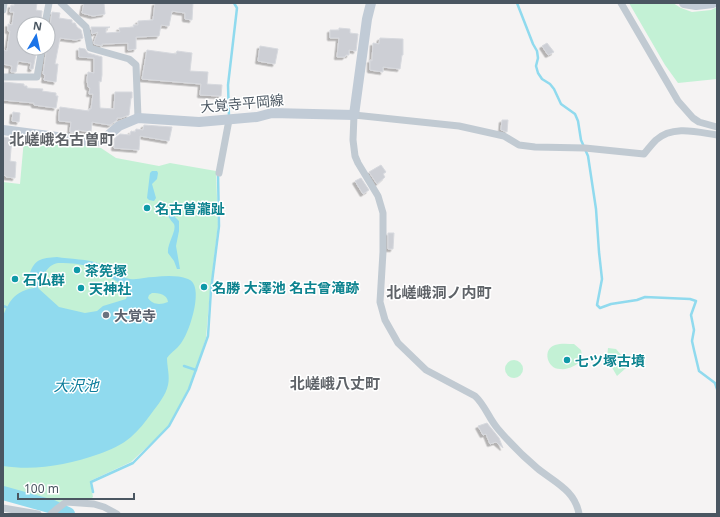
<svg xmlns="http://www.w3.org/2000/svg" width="720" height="517" viewBox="0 0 720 517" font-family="'Noto Sans','Noto Sans JP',sans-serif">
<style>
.green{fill:#c3f1d5}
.water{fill:#90daee;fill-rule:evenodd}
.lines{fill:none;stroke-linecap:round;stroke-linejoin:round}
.stream{stroke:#90daee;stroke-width:2.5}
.river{stroke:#90daee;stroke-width:14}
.building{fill:#cdcfd5;stroke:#d7d9de;filter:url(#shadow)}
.minor{stroke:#c1cad2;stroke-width:7}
.secondary{stroke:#c1cbd6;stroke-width:10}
.culture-dot{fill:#0f9aa8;stroke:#fff;stroke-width:1.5}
.worship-dot{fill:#6b7280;stroke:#fff;stroke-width:1.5}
.labels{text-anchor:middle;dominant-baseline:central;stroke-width:3;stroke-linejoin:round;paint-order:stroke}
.street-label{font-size:14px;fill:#4a5661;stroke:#fff}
.culture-label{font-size:14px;font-weight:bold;fill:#0d838f;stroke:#fff;text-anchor:start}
.worship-label{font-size:14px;font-weight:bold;fill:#5b616d;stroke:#fff;text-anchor:start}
.neighbourhood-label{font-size:15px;font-weight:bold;fill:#5f6368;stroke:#fff}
.water-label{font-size:15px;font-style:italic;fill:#0c7c9b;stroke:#fff}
</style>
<defs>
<filter id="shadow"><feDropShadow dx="-2.5" dy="2.5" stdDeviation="0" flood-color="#0004"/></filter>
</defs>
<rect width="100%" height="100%" fill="#f5f3f3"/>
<g class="green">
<polygon points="629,3 673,3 681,8 692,12 711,10 717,7 717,79 678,83 665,65"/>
<polygon points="24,139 101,148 116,158 159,166 170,163 216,171 218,225 210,292 206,338 191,383 169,426 131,462 90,481 93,497 90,500 63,500 56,505 3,491 3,182 20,184"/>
<path d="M574,344L581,350L583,360C576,365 569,370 560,369C547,369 542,349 555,345C561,343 568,344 574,344Z"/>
<path d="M608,348L616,349L622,356L626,368L617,376C612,367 606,359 608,348Z"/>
<circle cx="514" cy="369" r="9"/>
</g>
<g class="water">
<polygon points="152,171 157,171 158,173 157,179 152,184 156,198 154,201 149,200 147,198 150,173"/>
<path d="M168,213L174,216L179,221V231L176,246L180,269H177L174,261L168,253C167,243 177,231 174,224C172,222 170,219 168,216Z"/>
<path d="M57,257C69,259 89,259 100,264C110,268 119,277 130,279C139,280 146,277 154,277C165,276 177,275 188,279C205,284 190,330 183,340C179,348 171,352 167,358C167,367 170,376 168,385C166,395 157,406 151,414C145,422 139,430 131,437C122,445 110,450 99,454C67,465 36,471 3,466V316C10,299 16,291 34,288V284L29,276C34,259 41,258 57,257ZM58,263C88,263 98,268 122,285L123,292L127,296L126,299L103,306L97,311L85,313L59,307L38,288C42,278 46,265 58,263ZM152,293C159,293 167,294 168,302C160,305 153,305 148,298L149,295Z"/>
</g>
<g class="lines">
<g class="stream">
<polyline points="517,3 533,44 537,51 538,58 536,66 538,73 542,79 550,84 554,89 561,104 575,114 578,121 581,140 588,156 596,209 599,252 602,279 597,305 600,308 611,304 637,300 645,297 690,299 696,301 691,315 694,330 692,341 694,350 699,371 715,383 717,389"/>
<polyline points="229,117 228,85 237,8 234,3"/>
<polyline points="3,306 6,307"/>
<polyline points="184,366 196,370"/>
<polyline points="93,492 91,482 133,463 169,426 189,389 208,336 211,290 219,226 218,173"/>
</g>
<polyline class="river" points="3,493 53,507 68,514"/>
</g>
<g class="building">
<polygon points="14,3 37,3 36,10 42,11 41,20 36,20 36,24 24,24 24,48 37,49 33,69 30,69 31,63 18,61 16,72 11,72 12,66 3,64 3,50 7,51 10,31 8,31 8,24 12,25 14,12 10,12 11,5 14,6"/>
<polygon points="84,3 104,3 105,14 93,16 82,13"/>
<polygon points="155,3 193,3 192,20 185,19 185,13 172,11 169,26 161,25 159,36 136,37 136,49 128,50 128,43 102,44 102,46 94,44 94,42 98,32 92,34 91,27 110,27 106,29 106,33 120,32 119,28 134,27 133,25 138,25 138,21 153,20"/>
<polygon points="52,12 60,13 59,18 72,20 72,23 75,23 77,27 81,30 83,38 76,40 60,38 55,64 58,64 56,82 44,80 45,75 43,74"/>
<polygon points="339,28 350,29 350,33 358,34 356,51 349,50 349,55 346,55 345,57 337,57 339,38 330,38 330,30 339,30"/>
<polygon points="380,38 403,39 403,55 402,55 400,69 383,67 383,72 370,70 370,60 372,61 373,43 379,44"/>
<polygon points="547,43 554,52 548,55 542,46"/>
<polygon points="260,46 278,49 275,64 258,61"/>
<polygon points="79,48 85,49 88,53 102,57 102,75 101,82 99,81 100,108 114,109 115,92 132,92 132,98 131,98 129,115 121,118 117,118 117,120 110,125 92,122 91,132 78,130 78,133 70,132 71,122 59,121 59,114 60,107 89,111 89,109 91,109 93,94 89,94 90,88 88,87 87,80 88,72 94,73 94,58 79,57"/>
<polygon points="147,50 176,54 177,51 192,53 190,71 208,72 207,84 222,85 221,96 200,95 201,84 142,79"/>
<polygon points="3,82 24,84 24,86 27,86 27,88 43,89 42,91 56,93 56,96 58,96 56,108 34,105 34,103 3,100"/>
<polygon points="13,112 20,113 19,122 12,121"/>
<polygon points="502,120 508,120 507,132 501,130"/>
<polygon points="144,125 172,127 169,141 140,136 139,150 114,148 115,138 120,134 130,135 131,131 135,132 136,129 143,130"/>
<polygon points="3,137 12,138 10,161 16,162 15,178 6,177 6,176 3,175"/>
<polygon points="381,165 386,172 383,174 385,177 377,184 369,172"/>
<polygon points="361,178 369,190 363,194 355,181"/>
<polygon points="388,233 394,233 393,249 388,249"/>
<polygon points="487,423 499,438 503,448 496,442 490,444 486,434 483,435 478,426"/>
</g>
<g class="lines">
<g class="minor">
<polyline points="61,3 86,27 90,48 129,59 136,65 138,118"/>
<polyline points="621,3 678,101 693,118 699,122 717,127"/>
<polyline points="3,10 4,3"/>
<polyline points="45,24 49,3"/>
<polyline points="3,77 37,77 42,48"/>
<polyline points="219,173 229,120"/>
<polyline points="3,508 38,514"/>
<polyline points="51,514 58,508 66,502 94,504 104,507 117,514"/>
<path d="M579,514C575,490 554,482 537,468C524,457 509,442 498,429C489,419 485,405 475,396L426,370L398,343L385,320L380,302L383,252V213L378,196L358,163L355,156L353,140L354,115L459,126L504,136L519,145L535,147L585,148L644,154C648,149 652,144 656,140C673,125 697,132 717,135"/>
</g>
<g class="secondary">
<polyline points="684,3 696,5 713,3"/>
<polyline points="3,130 95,142 103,140 119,126 138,118 199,122 257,117 272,113 354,115 367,19 371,3"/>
</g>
</g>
<g class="culture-dot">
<circle cx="147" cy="208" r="4"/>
<circle cx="77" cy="270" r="4"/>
<circle cx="15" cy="279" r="4"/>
<circle cx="204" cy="287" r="4"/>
<circle cx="81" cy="288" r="4"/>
<circle cx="567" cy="360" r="4"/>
</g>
<circle class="worship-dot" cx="106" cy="315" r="4"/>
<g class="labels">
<g class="street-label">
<text transform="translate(242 103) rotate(-5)">大覚寺平岡線</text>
</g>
<g class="culture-label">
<text x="155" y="208">名古曽瀧趾</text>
<text x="85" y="270">茶筅塚</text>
<text x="23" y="279">石仏群</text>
<text x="212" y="287">名勝 大澤池 名古曾滝跡</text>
<text x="89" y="288">天神社</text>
<text x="575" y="360">七ツ塚古墳</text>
</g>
<g class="worship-label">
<text x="114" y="315">大覚寺</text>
</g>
<g class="neighbourhood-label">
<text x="62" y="139">北嵯峨名古曽町</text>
<text x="439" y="292">北嵯峨洞ノ内町</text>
<text x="335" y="383">北嵯峨八丈町</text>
</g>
<g class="water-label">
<text x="76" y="385">大沢池</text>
</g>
</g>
<rect width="720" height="517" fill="none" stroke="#4a5661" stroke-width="8"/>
<g transform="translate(36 36) rotate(9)"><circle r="19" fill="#ffffff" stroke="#b7bbc0"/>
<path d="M0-3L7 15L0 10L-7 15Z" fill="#1a73e8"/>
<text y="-6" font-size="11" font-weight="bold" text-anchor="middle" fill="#4a5661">N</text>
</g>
<path d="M18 493v6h116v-6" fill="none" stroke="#4a5661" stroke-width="2"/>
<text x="24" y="493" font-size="12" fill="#4a5661" stroke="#ffffff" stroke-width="3" paint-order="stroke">100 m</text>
</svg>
